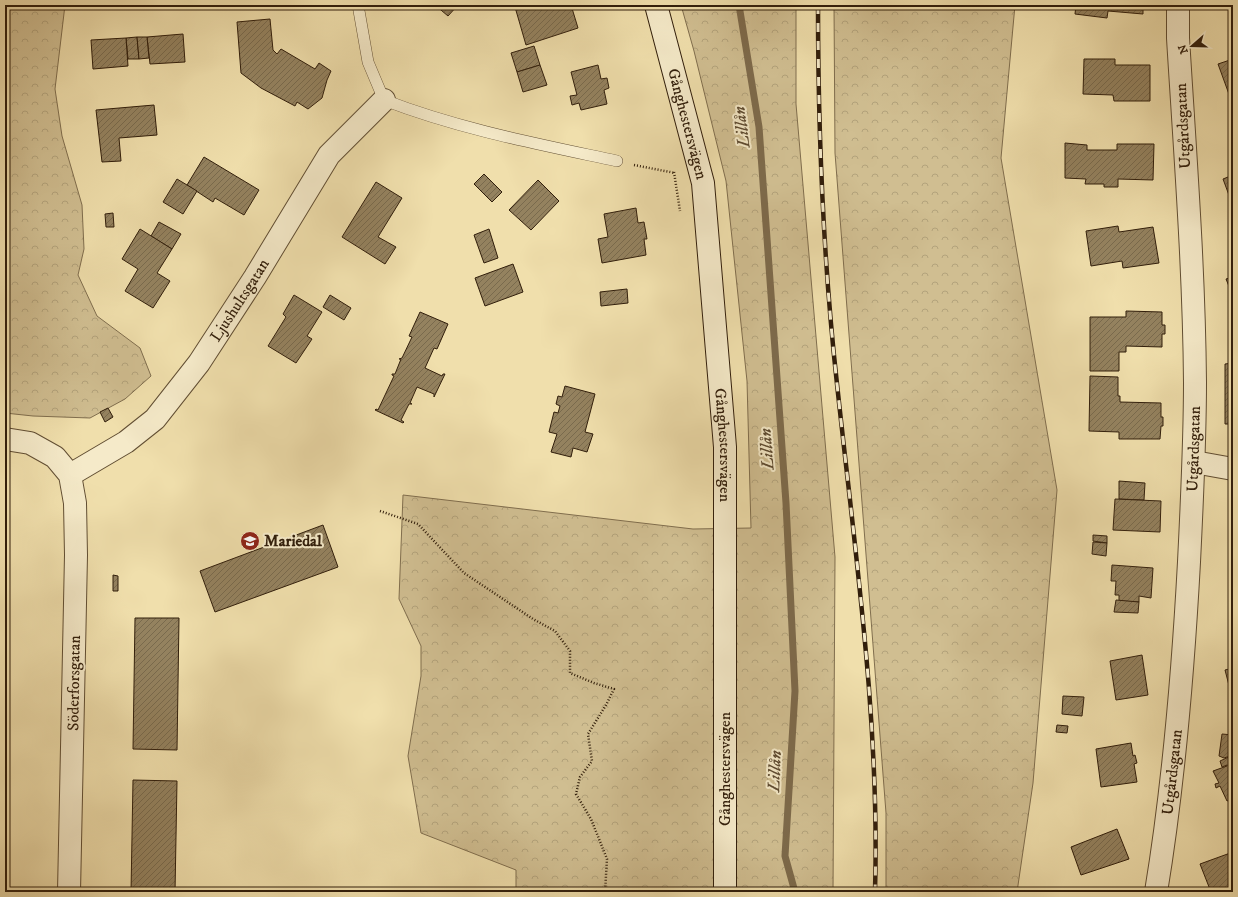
<svg xmlns="http://www.w3.org/2000/svg" width="1238" height="897" viewBox="0 0 1238 897" font-family="'IM FELL DW Pica',serif">
<style>
.forest{fill:url(#forest-crowns);stroke:#806e4e}
.lines{fill:none;stroke-linecap:round;stroke-linejoin:round}
.stream{stroke:#7d6a4b;stroke-width:7}
.building{fill:url(#building-hatch);stroke:#311e0b}
.lane-casing{stroke:#614e33;stroke-width:12}
.street-casing{stroke:#614e33;stroke-width:24}
.secondary-casing{stroke:#311e0b;stroke-width:24}
.path{stroke:#311e0b;stroke-width:2.5;stroke-dasharray:1 2;stroke-linecap:butt}
.lane{stroke:#f5eac9;stroke-width:11}
.street{stroke:#f5eac9;stroke-width:22}
.secondary{stroke:#f5eac9;stroke-width:22}
.rail-casing{stroke:#311e0b;stroke-width:4.5}
.rail{stroke:#f5eac9;stroke-width:3;stroke-dasharray:9;stroke-linecap:butt}
.labels{text-anchor:middle;dominant-baseline:central;stroke-width:4;stroke-linejoin:round;paint-order:stroke}
.street-label{font-size:16px;fill:#311e0b;stroke:#f5eac9}
.poi-label{font-size:16px;font-weight:bold;fill:#311e0b;stroke:#f5eac9;text-anchor:start}
.water-label{font-size:17px;font-style:italic;fill:#5d4a30;stroke:#f5eac9}
</style>
<defs>
<pattern id="forest-crowns" width="20" height="18" patternUnits="userSpaceOnUse"><rect width="20" height="18" fill="#d0be91"/><path d="M2 6a3 3 0 1 1 6 0M12 15a3 3 0 1 1 6 0" fill="none" stroke="#b3a37c"/></pattern>
<pattern id="building-hatch" width="6" height="6" patternUnits="userSpaceOnUse"><rect width="6" height="6" fill="#94825f"/><path d="M-1 1l2-2M0 6l6-6M5 7l2-2" fill="none" stroke="#796a4d"/></pattern>
</defs>
<rect width="100%" height="100%" fill="#f0dfac"/>
<filter id="stains"><feTurbulence type="fractalNoise" baseFrequency=".005" numOctaves="4"/><feColorMatrix values="0 0 0 0 .2 0 0 0 0 .09 0 0 0 0 .02 0 0 0 .5 -.17"/></filter>
<radialGradient id="worn" r=".72"><stop offset=".6" stop-color="#630" stop-opacity="0"/><stop offset="1" stop-color="#630" stop-opacity=".3"/></radialGradient>
<g class="forest">
<polygon points="5,5 65,5 55,89 62,136 82,205 84,249 78,275 97,316 140,348 151,376 125,399 90,418 33,416 5,413"/>
<polygon points="681,5 796,5 796,104 835,557 833,892 516,892 516,870 421,833 408,756 421,676 421,646 399,599 403,495 693,529 751,528 747,381 726,181 694,51"/>
<polygon points="834,5 1015,5 1001,158 1057,490 1033,783 1017,892 886,892 886,813 835,153"/>
</g>
<g class="lines">
<polyline class="stream" points="739,5 759,127 786,503 795,691 785,856 795,892"/>
</g>
<g class="building">
<polygon points="435,5 458,5 448,16"/>
<polygon points="522,5 571,5 578,28 526,45 515,7"/>
<polygon points="1076,5 1143,5 1143,14 1108,11 1107,18 1075,14"/>
<polygon points="270,19 273,50 277,54 281,49 315,69 319,63 331,71 327,80 322,98 308,109 297,102 295,106 261,88 241,73 237,22"/>
<polygon points="183,34 185,62 150,64 147,37"/>
<polygon points="137,37 139,59 128,59 126,38"/>
<polygon points="137,37 147,37 149,58 139,59"/>
<polygon points="126,38 128,66 93,69 91,40"/>
<polygon points="534,46 540,65 517,72 511,53"/>
<polygon points="1084,59 1115,59 1115,65 1150,65 1150,101 1114,101 1113,95 1083,94"/>
<polygon points="1233,59 1233,96 1230,97 1218,64"/>
<polygon points="540,65 547,85 523,92 517,72"/>
<polygon points="598,65 601,79 607,78 609,88 604,90 607,104 581,110 579,103 572,105 570,96 577,95 571,72"/>
<polygon points="154,105 157,135 119,138 121,161 102,162 96,110"/>
<polygon points="1065,143 1087,145 1087,150 1117,150 1117,144 1154,144 1153,180 1118,179 1118,187 1104,187 1104,184 1085,184 1086,179 1065,178"/>
<polygon points="204,157 259,190 244,215 215,198 213,202 187,185"/>
<polygon points="484,174 502,192 492,202 474,184"/>
<polygon points="1233,175 1233,206 1223,179"/>
<polygon points="177,179 197,191 183,214 163,202"/>
<polygon points="538,180 559,201 531,230 509,210"/>
<polygon points="376,182 402,198 378,237 396,247 385,264 342,237"/>
<polygon points="636,208 638,223 644,222 647,239 644,239 646,255 602,263 598,239 608,237 604,214"/>
<polygon points="113,213 114,227 106,227 105,214"/>
<polygon points="159,222 181,234 172,249 151,236"/>
<polygon points="1118,226 1119,232 1153,227 1159,263 1123,268 1122,261 1091,266 1086,231"/>
<polygon points="140,229 172,249 157,273 170,281 153,308 125,291 138,269 122,259"/>
<polygon points="489,229 498,258 484,263 474,235"/>
<polygon points="513,264 523,292 485,306 475,278"/>
<polygon points="1233,277 1233,296 1226,279"/>
<polygon points="627,289 628,303 601,306 600,292"/>
<polygon points="294,295 322,312 307,336 312,339 296,363 268,346 286,317 283,314"/>
<polygon points="330,295 351,308 344,320 323,307"/>
<polygon points="1126,311 1162,312 1162,325 1165,325 1165,334 1162,334 1162,347 1126,346 1126,352 1119,352 1119,371 1090,371 1090,317 1126,317"/>
<polygon points="420,312 448,324 437,349 434,348 425,368 442,376 443,374 445,374 434,397 434,394 417,387 410,403 412,404 409,404 401,420 404,422 403,423 375,410 376,409 378,410 394,376 392,375 392,374 395,374 401,359 399,359 402,358 412,337 409,336"/>
<polygon points="1233,363 1233,424 1225,424 1225,364"/>
<polygon points="1090,376 1118,377 1118,396 1120,396 1120,402 1161,403 1161,417 1163,417 1163,426 1161,426 1160,439 1119,439 1119,432 1089,431"/>
<polygon points="565,386 595,394 585,432 593,434 587,452 573,448 571,457 551,452 557,434 549,432 554,412 558,413 560,406 556,404 558,396 562,397"/>
<polygon points="108,408 113,417 105,422 100,412"/>
<polygon points="1119,481 1145,483 1144,500 1119,499"/>
<polygon points="1115,499 1161,501 1160,532 1113,530"/>
<polygon points="323,525 338,567 215,612 200,571"/>
<polygon points="1093,535 1107,536 1107,543 1093,541"/>
<polygon points="1093,542 1107,543 1106,556 1092,554"/>
<polygon points="1112,565 1153,568 1151,598 1139,596 1139,602 1119,601 1119,595 1115,595 1116,581 1111,581"/>
<polygon points="113,575 118,576 118,591 113,591"/>
<polygon points="1116,600 1139,602 1138,613 1114,612"/>
<polygon points="135,618 179,618 177,750 133,749"/>
<polygon points="1142,655 1148,695 1116,700 1110,661"/>
<polygon points="1233,668 1233,701 1225,670"/>
<polygon points="1063,696 1084,697 1082,716 1062,714"/>
<polygon points="1057,725 1068,726 1067,733 1056,732"/>
<polygon points="1222,734 1233,735 1233,755 1224,758 1219,756"/>
<polygon points="1131,743 1133,756 1135,755 1137,763 1134,764 1137,782 1101,787 1096,749"/>
<polygon points="1233,755 1233,799 1227,801 1220,786 1216,788 1215,784 1219,783 1213,771 1227,766 1227,765 1222,767 1220,761"/>
<polygon points="133,780 177,781 175,892 131,892"/>
<polygon points="1117,829 1129,859 1081,875 1071,847"/>
<polygon points="1233,852 1233,891 1211,892 1200,864"/>
</g>
<g class="lines">
<g class="lane-casing">
<path id="lane" d="M358,5L368,62L384,100C459,129 538,144 617,161"/>
</g>
<g class="street-casing">
<g id="street">
<polyline points="5,439 30,443 55,457 70,475 75,503 76,555 69,892"/>
<polyline points="1194,462 1233,469"/>
<path id="s1" d="M70,475L126,442L155,419L199,363L255,277L329,155L384,100"/>
<path id="s2" d="M1156,892C1174,783 1183,673 1189,562C1192,502 1195,442 1195,382C1194,267 1185,152 1178,38V5"/>
</g>
</g>
<g class="secondary-casing">
<g id="secondary">
<path id="s3" d="M656,5L703,183L725,447V892"/>
</g>
</g>
<g class="path">
<polyline points="634,165 675,173"/>
<polyline points="674,172 680,211"/>
<polyline points="380,511 418,524 464,573 533,619 555,631 570,651 570,673 594,683 614,689 606,705 588,734 592,761 580,777 576,794 591,819 607,859 605,892"/>
</g>
<use href="#lane" class="lane"/>
<use href="#street" class="street"/>
<use href="#secondary" class="secondary"/>
<g class="rail-casing">
<path id="rail" d="M818,5C818,132 823,258 837,384C855,553 880,722 875,892"/>
</g>
<use href="#rail" class="rail"/>
</g>
<defs>
<g id="school-disc" transform="scale(1)"><circle r="9.5" fill="#8f2418" stroke="#f5eac9"/><path d="M0-5L7-2L0 1L-7-2ZM-4 1L0 2.5L4 1V4Q0 6-4 4Z" fill="#fff"/></g>
</defs>
<g fill-rule="evenodd">
<use href="#school-disc" x="250" y="541"/>
</g>
<g class="labels">
<g class="street-label">
<text stroke="none"><textPath href="#s3" startOffset="123">Gånghestersvägen</textPath></text>
<text transform="translate(1183 126) rotate(-93)">Utgårdsgatan</text>
<text stroke="none"><textPath href="#s1" startOffset="248">Ljushultsgatan</textPath></text>
<text stroke="none"><textPath href="#s3" startOffset="447">Gånghestersvägen</textPath></text>
<text stroke="none"><textPath href="#s2" startOffset="445">Utgårdsgatan</textPath></text>
<text transform="translate(74 683) rotate(-89)">Söderforsgatan</text>
<text transform="translate(725 769) rotate(-90)">Gånghestersvägen</text>
<text stroke="none"><textPath href="#s2" startOffset="121">Utgårdsgatan</textPath></text>
</g>
<g class="poi-label">
<text x="264" y="541">Mariedal</text>
</g>
<g class="water-label">
<text transform="translate(742 127) rotate(-97)">Lillån</text>
<text transform="translate(767 449) rotate(-94)">Lillån</text>
<text transform="translate(775 771) rotate(-87)">Lillån</text>
</g>
</g>
<rect width="1238" height="897" fill="none" stroke="#f0dfac" stroke-width="20"/>
<rect x="6" y="6" width="1226" height="885" fill="none" stroke="#311e0b" stroke-width="2"/>
<rect x="10" y="10" width="1218" height="877" fill="none" stroke="#311e0b"/>
<g transform="translate(1192 46) rotate(250)" stroke="#f5eac9" stroke-width="3" paint-order="stroke">
<path d="M0-3L7 15L0 10L-7 15Z" fill="#311e0b"/>
<text y="-6" font-size="11" font-weight="bold" text-anchor="middle" fill="#311e0b">N</text>
</g>
<rect width="100%" height="100%" filter="url(#stains)"/>
<rect width="100%" height="100%" fill="url(#worn)"/>
</svg>
